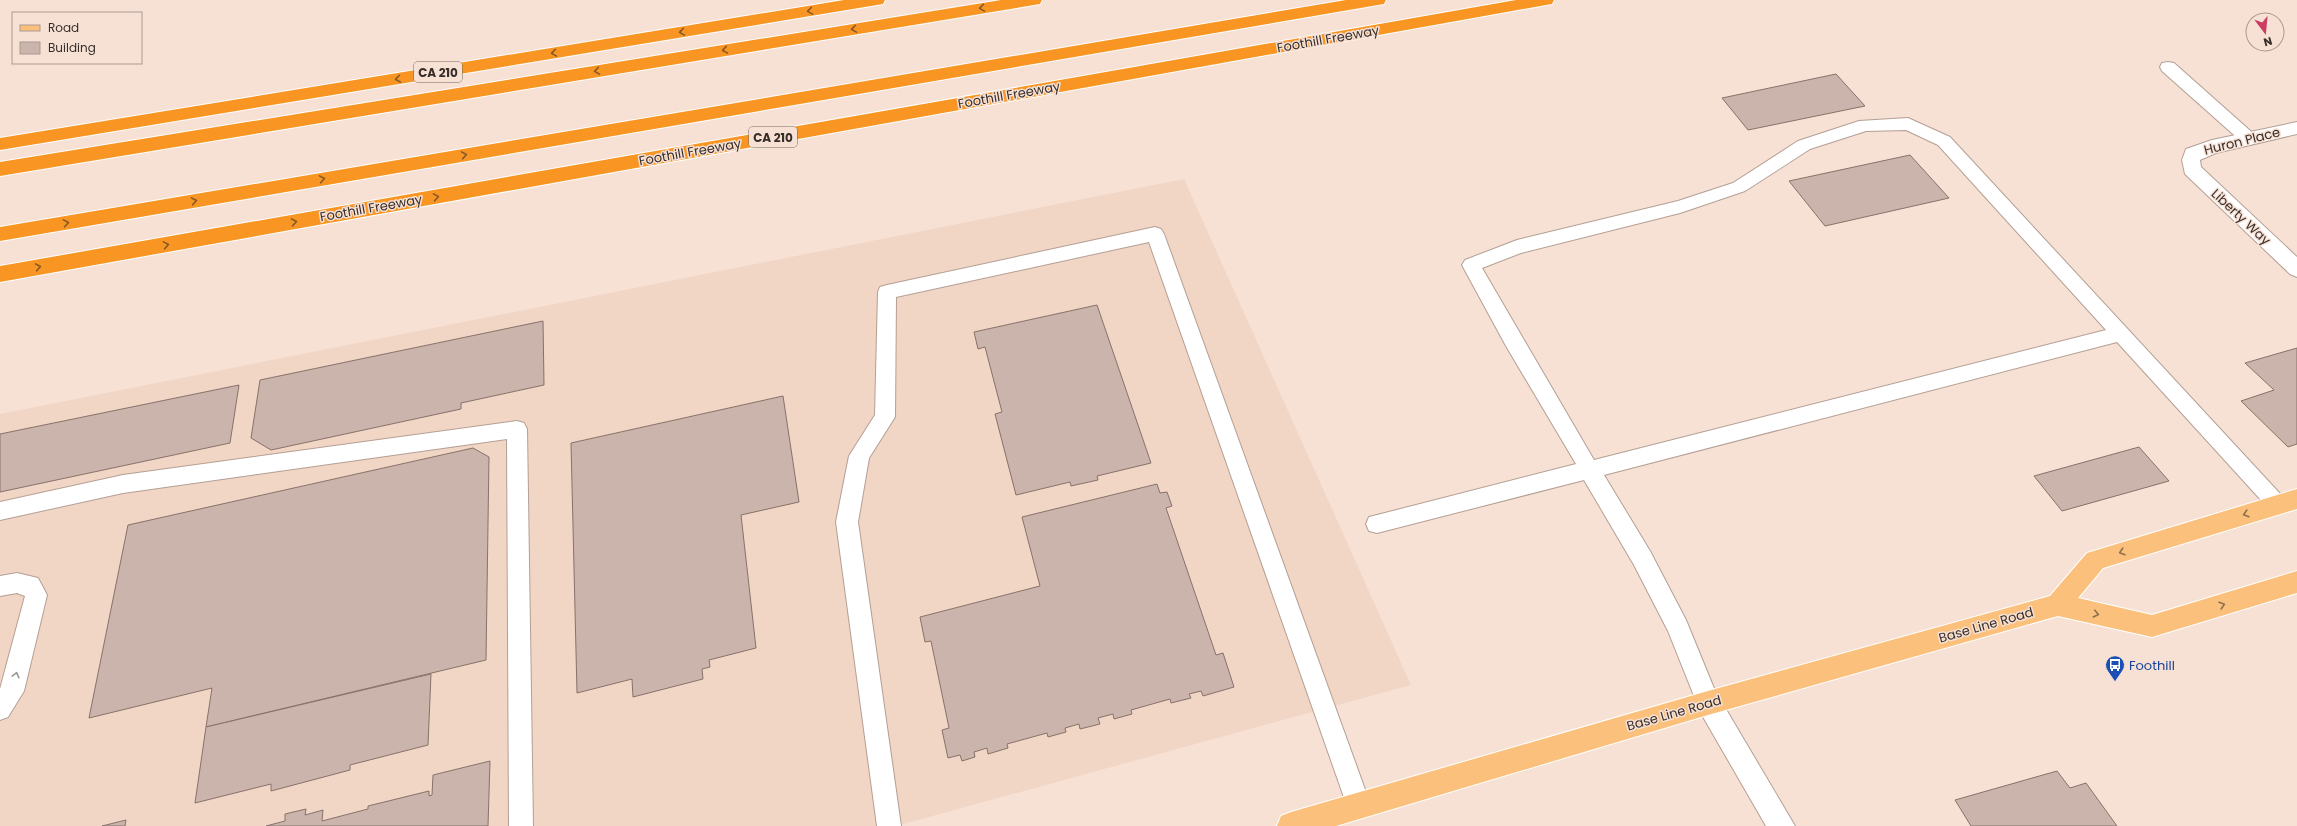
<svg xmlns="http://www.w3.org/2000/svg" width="2297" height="826" viewBox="0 0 2297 826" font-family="Poppins,sans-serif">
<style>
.built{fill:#f1d5c5}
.building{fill:#cab4ab;stroke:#87726a}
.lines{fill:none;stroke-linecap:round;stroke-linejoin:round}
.service-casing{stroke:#b49f94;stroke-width:2}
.minor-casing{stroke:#b49f94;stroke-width:2}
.primary-casing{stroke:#fff;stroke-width:2}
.motorway-casing{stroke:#fff;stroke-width:2}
.service{fill:#fff;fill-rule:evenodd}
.minor{fill:#fff;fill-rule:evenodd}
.primary{fill:#fbc07b;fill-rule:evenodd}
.motorway{fill:#f99623;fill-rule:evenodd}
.oneway{stroke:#855827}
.oneway2{stroke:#8f704e}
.oneway3{stroke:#9b9694}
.labels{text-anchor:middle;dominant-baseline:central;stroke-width:3;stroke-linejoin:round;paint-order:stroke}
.shield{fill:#f7e1d5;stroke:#71645d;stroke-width:1}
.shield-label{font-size:12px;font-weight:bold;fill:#372e2a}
.street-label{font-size:13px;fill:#372e2a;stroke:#f7e1d5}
.transit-label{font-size:13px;fill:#164399;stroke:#f7e1d5;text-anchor:start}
</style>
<rect width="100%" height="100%" fill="#f7e1d5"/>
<polygon class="built" points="1184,179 1411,685 896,826 0,826 0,414"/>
<g class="building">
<polygon points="1836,74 1865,106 1748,130 1722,98"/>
<polygon points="1910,155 1949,198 1825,226 1789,181"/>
<polygon points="1097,305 1151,463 1097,476 1098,480 1071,486 1070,482 1016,495 995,414 1002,412 985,347 978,349 974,332"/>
<polygon points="543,321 544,385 461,403 461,409 271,450 251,438 260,380"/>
<polygon points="2297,348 2297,444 2288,447 2241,401 2274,390 2245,363"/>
<polygon points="239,385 230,443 0,492 0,434"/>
<polygon points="783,396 799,502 741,515 756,648 709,660 710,667 702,669 703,679 633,697 632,679 577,693 571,443"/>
<polygon points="2139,447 2169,481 2062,511 2034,476"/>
<polygon points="473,448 489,457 486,660 206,727 212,688 89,718 128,525"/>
<polygon points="1157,484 1160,493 1167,492 1172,506 1166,508 1216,655 1223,653 1234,687 1203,696 1201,691 1189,694 1191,698 1171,703 1170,699 1131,710 1132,714 1114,719 1113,714 1098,718 1100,724 1080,729 1079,724 1065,728 1066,732 1048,737 1047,733 1007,744 1008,748 988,754 987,748 974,752 975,757 962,761 960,755 948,758 942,730 949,728 931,641 925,642 920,617 1040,586 1022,517"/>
<polygon points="431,674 428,745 350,765 350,770 271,791 271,784 195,803 206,727"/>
<polygon points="490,761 488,826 266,826 285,821 285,814 306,809 305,815 323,810 322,821 368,809 368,806 429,791 429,796 432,795 433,775"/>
<polygon points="2057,771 2070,788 2086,783 2117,826 1971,826 1955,800"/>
<polygon points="126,820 125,826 102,826"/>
</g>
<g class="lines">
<g class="service-casing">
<g id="service">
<polygon points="2168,62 2174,63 2255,135 2257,139 2255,143 2249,145 2243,143 2162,71 2160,67 2162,63"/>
<path d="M1908,118L1950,137L2284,498L2288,504L2284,510L2277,513L2270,510L2117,342L1604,475L1650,551L1686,620L1720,703L1716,711L1708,714L1700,711L1668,631L1634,565L1584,480L1377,533L1369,531L1366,524L1369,517L1377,515L1576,464L1506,346L1462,265L1465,260L1517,240L1678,201L1733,183L1798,141L1859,121ZM1906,130L1938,145L2106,330L1594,460L1482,268L1521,253L1680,213L1745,191L1810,149L1866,131Z"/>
<polygon points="1155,227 1161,229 1164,234 1371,806 1368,815 1359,818 1350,815 1347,806 1149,242 896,297 895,417 869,458 858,522 901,826 877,826 836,522 849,456 875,415 878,292 880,287 887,285"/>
<polygon points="517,421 524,423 527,429 533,826 509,826 507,439 123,493 0,520 0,502 123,475"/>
<polygon points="17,573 38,578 47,595 24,691 8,717 0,720 0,689 25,596 17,593 0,596 0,576"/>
</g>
</g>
<g class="minor-casing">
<g id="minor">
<polygon points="2297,122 2297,134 2216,153 2200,160 2201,167 2297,257 2297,277 2290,274 2185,174 2182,160 2186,149 2212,140"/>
<polygon points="1708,691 1717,694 1795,826 1766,826 1695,703 1699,694"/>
</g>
</g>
<g class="primary-casing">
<polygon id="primary" points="2297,489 2297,509 2103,568 2078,598 2152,615 2297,571 2297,593 2152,637 2058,616 1708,715 1336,826 1277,826 1281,816 1291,812 1708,691 2050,596 2087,553"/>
</g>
<g class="motorway-casing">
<g id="motorway">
<polygon points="844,0 885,0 883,4 877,5 0,150 0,138"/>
<polygon points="1001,0 1042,0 1040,4 1034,5 0,176 0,162"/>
<polygon points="1346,0 1386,0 1384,4 1378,5 0,241 0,227"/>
<polygon points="1516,0 1554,0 1552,4 1546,5 0,282 0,266"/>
</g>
</g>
<use href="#service" class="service"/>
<use href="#minor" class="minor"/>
<use href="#primary" class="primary"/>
<use href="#motorway" class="motorway"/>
</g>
<defs><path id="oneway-chevron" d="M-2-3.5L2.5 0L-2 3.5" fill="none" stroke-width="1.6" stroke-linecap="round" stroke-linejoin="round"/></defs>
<g class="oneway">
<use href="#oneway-chevron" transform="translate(982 8) rotate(171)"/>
<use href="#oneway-chevron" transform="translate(810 11) rotate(171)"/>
<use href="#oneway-chevron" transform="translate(854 29) rotate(171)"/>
<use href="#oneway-chevron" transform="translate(682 32) rotate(171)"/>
<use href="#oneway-chevron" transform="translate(725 50) rotate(171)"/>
<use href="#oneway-chevron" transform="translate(554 53) rotate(171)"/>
<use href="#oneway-chevron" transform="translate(597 71) rotate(171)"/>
<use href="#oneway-chevron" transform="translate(398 79) rotate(171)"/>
<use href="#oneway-chevron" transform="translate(464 155) rotate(-10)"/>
<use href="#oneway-chevron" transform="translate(322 179) rotate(-10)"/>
<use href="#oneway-chevron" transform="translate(436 197) rotate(-10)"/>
<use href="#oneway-chevron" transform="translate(194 201) rotate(-10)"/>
<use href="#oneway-chevron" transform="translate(294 222) rotate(-10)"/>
<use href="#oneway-chevron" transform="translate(66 223) rotate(-10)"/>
<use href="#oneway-chevron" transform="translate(166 245) rotate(-10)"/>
<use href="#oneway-chevron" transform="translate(38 267) rotate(-10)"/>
</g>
<g class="oneway2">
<use href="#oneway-chevron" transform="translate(2246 514) rotate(163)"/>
<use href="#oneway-chevron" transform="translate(2122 552) rotate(163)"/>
<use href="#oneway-chevron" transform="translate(2222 605) rotate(-17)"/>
<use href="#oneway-chevron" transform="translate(2096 614) rotate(13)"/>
</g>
<use class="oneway3" href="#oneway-chevron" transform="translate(16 675) rotate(-76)"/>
<defs>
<g id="bus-pin" transform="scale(1)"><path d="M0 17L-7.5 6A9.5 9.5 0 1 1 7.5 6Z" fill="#1a4fb4" stroke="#f7e1d5"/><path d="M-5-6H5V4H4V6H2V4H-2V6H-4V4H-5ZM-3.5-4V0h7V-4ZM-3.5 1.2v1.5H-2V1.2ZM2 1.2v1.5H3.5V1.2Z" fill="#fff"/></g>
</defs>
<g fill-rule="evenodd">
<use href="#bus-pin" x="2115" y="665"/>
</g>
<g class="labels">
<g class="shield">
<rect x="414" y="62" width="48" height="20" rx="3"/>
<rect x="749" y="127" width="48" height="20" rx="3"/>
</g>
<g class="shield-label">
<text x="438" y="72">CA 210</text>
<text x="773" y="137">CA 210</text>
</g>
<g class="street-label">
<text transform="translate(1328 39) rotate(-10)">Foothill Freeway</text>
<text transform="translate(1009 95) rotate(-10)">Foothill Freeway</text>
<text transform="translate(2242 141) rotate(-14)">Huron Place</text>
<text transform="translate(690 152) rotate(-10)">Foothill Freeway</text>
<text transform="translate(371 208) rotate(-10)">Foothill Freeway</text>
<text transform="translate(2241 217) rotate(43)">Liberty Way</text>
<text transform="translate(1986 625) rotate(-16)">Base Line Road</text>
<text transform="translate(1674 713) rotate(-16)">Base Line Road</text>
</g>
<g class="transit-label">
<text x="2129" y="665">Foothill</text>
</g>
</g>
<rect x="12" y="12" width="130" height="52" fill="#f7e1d5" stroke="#aa9991"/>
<rect x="20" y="25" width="20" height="6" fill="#fbc07b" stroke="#aa9991"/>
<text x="48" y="32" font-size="12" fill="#372e2a">Road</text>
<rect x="20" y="42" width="20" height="12" fill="#cab4ab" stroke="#aa9991"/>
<text x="48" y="52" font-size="12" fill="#372e2a">Building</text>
<g transform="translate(2265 32) rotate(164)"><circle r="19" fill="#f7e1d5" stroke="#aa9991"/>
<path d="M0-3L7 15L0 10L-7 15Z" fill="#cc3c62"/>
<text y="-6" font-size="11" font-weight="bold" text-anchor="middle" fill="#372e2a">N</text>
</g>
</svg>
